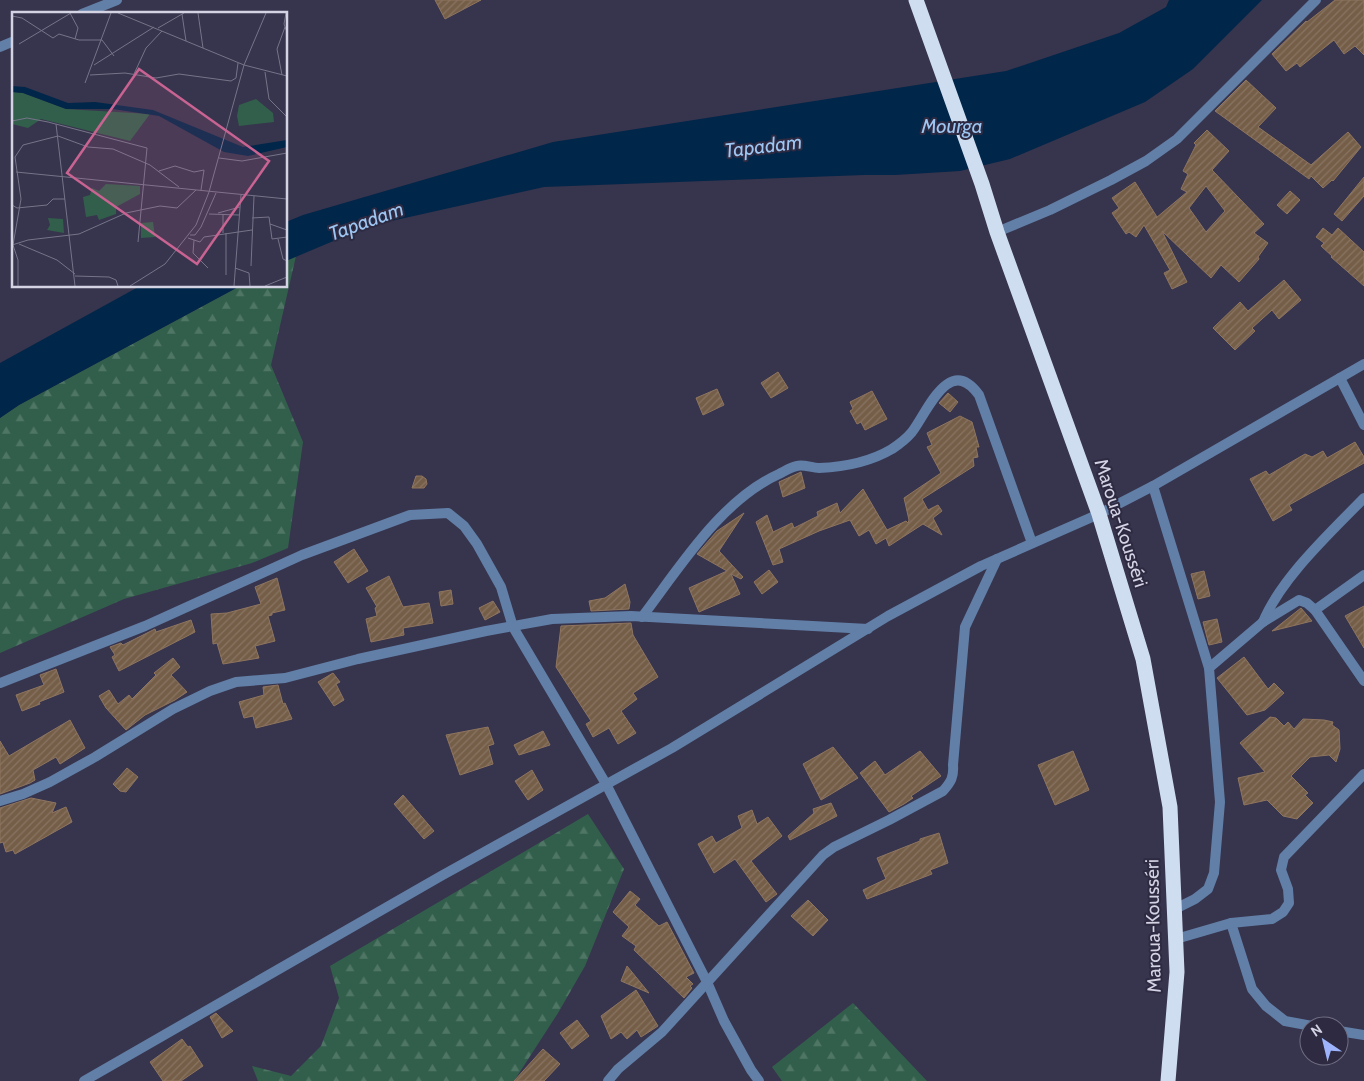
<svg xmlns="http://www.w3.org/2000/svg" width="1364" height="1081" viewBox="0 0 1364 1081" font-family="Cabin,sans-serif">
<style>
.forest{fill:url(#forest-firs)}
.water{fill:#002649}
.building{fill:url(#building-hatch);stroke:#8e755f;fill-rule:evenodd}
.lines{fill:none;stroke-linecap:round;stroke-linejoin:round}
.street{stroke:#617fa7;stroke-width:10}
.highway{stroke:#cfddf1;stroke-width:15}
.labels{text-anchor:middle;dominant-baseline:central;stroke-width:4;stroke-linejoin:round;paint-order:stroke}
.street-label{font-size:19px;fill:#d4d3e4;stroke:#2d2a42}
.water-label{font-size:20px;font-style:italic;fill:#9dc6f2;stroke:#2d2a42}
.inset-road{fill:none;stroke:#767489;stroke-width:1}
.view{fill:#c96392;fill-opacity:0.15;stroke:#c96392;stroke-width:2.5}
.inset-edge{fill:none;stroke:#d4d3e4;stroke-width:2.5}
</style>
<defs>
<pattern id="forest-firs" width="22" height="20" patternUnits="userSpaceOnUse" patternTransform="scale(1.25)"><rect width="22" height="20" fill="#325f4b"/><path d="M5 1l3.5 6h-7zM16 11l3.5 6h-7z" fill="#4f7565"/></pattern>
<pattern id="building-hatch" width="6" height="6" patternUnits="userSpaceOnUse" patternTransform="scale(1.25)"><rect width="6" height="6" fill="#755e48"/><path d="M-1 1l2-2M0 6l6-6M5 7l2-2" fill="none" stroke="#887462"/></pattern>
</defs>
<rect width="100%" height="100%" fill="#37344d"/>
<g class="forest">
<polygon points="296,256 271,365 303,442 288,548 252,563 124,599 0,653 0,418 19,405 240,286 286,286 286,261"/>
<polygon points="588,814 624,869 585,966 558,1013 514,1081 258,1081 252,1066 291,1076 321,1046 339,998 330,966"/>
<polygon points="853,1003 927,1081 782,1081 772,1067"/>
</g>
<g class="water">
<polygon points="1169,0 1262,0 1193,69 1145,102 1010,159 960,171 895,175 864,175 544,187 369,226 286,261 286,222 303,215 553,142 1006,71 1119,33 1166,7"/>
<polygon points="140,286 240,286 19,405 0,418 0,363"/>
</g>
<g class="building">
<polygon points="435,0 481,0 445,19"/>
<polygon points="1335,0 1364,0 1364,55 1355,46 1344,54 1334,40 1300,67 1297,63 1286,71 1272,54 1306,21 1307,22"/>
<polygon points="1246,80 1276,108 1258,127 1311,165 1348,132 1361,147 1333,181 1332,180 1323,188 1311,176 1309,179 1215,111"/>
<path d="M1207,130L1229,151L1212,170L1264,224L1254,233L1268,243L1258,257L1259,259L1239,282L1221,265L1211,278L1162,231L1187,282L1172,289L1164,273L1170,270L1144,225L1136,237L1129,232L1126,234L1112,213L1119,208L1112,198L1135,182L1157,217L1156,218L1187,192L1181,189L1188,174L1183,171L1196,145L1194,143ZM1206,186L1225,211L1206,232L1189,208Z"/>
<polygon points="1364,177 1364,196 1342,221 1334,214"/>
<polygon points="1290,191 1300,200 1287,214 1277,205"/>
<polygon points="1323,228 1332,235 1338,228 1364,252 1364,286 1331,257 1332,256 1321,246 1324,243 1316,237"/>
<polygon points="1284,280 1301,300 1279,319 1272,310 1252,328 1255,331 1235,350 1213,328 1240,302 1248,311"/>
<polygon points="778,372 788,388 771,398 761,383"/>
<polygon points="717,389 724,405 703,415 696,398"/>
<polygon points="872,391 887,419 865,430 861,422 857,424 850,411 853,409 850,402"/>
<polygon points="948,393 958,402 950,412 939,403"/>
<polygon points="960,416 972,422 979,447 976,447 978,457 973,458 974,466 922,499 928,510 938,505 942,511 933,518 942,535 923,524 889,546 886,538 876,544 869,530 859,536 850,520 819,531 779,549 783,562 773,565 756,522 767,515 773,532 792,523 794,528 818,516 817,512 837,503 840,513 863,489 887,530 906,521 908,523 909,520 904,498 941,473 927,447 932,445 927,433"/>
<polygon points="1355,442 1364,457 1364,463 1289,505 1292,510 1273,521 1250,479 1266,471 1269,475 1305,454 1312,457 1323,451 1327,458"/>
<polygon points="801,472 805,488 783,497 779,482"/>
<polygon points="416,476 422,476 426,479 427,484 424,488 412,488"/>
<polygon points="744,513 719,551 743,577 741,579 731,574 740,594 699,612 689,588 727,571 697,554 717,531"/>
<polygon points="354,549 368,571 348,583 334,562"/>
<polygon points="769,570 778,582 762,594 754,582"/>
<polygon points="1204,571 1210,596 1198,599 1191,574"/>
<polygon points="389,576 403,607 429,603 433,623 403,628 404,635 371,642 366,619 377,616 375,608 377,607 366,588"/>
<polygon points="277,578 285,610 272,613 272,615 268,616 275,641 255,646 259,658 223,664 217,643 213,644 211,614 227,613 261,604 255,587"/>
<polygon points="625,584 630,602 629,609 591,611 589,601 605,598"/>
<polygon points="451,590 453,604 441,606 439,592"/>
<polygon points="493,601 500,612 485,620 479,608"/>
<polygon points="1364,606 1364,648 1345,616"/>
<polygon points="1301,608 1312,621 1272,631"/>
<polygon points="1217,619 1222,642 1209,645 1203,622"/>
<polygon points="191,620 195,632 119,671 112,657 115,655 110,647 121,643 123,645 155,629 156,632"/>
<polygon points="631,623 633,635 658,677 633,693 637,699 621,711 636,733 618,744 609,728 593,737 586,724 591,721 556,667 561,626"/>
<polygon points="1244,657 1268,689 1274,683 1284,693 1265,710 1247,715 1217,678"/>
<polygon points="173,658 180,667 171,675 187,692 175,700 145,715 126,730 106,708 99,696 109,690 118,704 129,695 132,699 156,675 154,673"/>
<polygon points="56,669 64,692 39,702 40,704 22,711 16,695 44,685 40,675"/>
<polygon points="333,673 340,682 336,684 344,700 334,706 318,682"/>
<polygon points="278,685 283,704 285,703 292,719 256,728 253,716 244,718 239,702 264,695 263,687"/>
<polygon points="1270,717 1276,718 1284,726 1288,722 1294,729 1303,719 1324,720 1333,722 1332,725 1339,730 1340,749 1336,762 1329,755 1310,757 1291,776 1308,793 1305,795 1313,803 1297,819 1283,816 1267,800 1244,805 1238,778 1265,772 1240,743"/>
<polygon points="70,720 85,748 60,764 56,757 33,770 35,780 30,783 0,794 0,741 9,756"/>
<polygon points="488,727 494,744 488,746 493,764 460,775 446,735"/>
<polygon points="543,731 550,745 519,755 514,745"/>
<polygon points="833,747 858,778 821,800 803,764"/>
<polygon points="920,751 941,776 911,796 913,798 904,804 889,812 860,773 875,761 885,775"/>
<polygon points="1073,751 1089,790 1055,805 1038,765"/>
<polygon points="127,768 138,777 126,792 120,791 113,784"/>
<polygon points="532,770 543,790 528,800 515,781"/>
<polygon points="403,795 434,831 424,839 394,804"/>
<polygon points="31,798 56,803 52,813 66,807 72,822 15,854 13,850 6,852 3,842 0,843 0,808"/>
<polygon points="831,803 837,816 790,840 788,836 814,813 813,809"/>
<polygon points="752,810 757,824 768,817 782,836 751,861 777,894 766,902 735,859 714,873 698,844 712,836 716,843 742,828 738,816"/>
<polygon points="939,833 948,863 930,870 932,874 867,899 863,890 886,879 877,858 920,841 920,839"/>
<polygon points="630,891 640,899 635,905 659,926 667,922 694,973 686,977 693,984 690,986 692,988 684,998 634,950 636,946 622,936 629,927 613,912"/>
<polygon points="808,900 828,920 813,936 791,916"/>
<polygon points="627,966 649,993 621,981"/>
<polygon points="636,990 658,1026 641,1037 637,1030 627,1039 621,1032 611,1039 601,1016"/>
<polygon points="216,1013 233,1031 222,1038 210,1017"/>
<polygon points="577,1020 589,1036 572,1049 560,1033"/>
<polygon points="182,1039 188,1047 190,1046 203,1066 181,1081 163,1081 150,1062"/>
<polygon points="543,1049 560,1064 544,1081 514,1081"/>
</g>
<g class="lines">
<g class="street">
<polyline points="82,14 117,0"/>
<polyline points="0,47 14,41"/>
<polyline points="997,232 1050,210 1111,180 1146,161 1177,139 1316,0"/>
<polyline points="1340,378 1364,425"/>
<polyline points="1153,486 1209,668 1220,802 1214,873 1208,889 1195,899 1175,909"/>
<polyline points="1315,610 1364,575"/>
<path d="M642,617C680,567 721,500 779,474C785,471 791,467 797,466C803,464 812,468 819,468C844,467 870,462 892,449C898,445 907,438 912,432C928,411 949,354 979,395L1032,543"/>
<path d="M1263,622C1281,578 1331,532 1364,498"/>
<polyline points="1209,668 1263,622 1299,600 1307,603 1315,610 1364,681"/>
<polyline points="0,683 145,626 302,555 410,515 448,513 464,526 477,544 501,587 513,627 606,784 707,982 724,1021 751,1070 759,1081"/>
<polyline points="0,801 23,794 50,782 95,757 173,709 210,691 236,682 285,678 358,659 486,631 552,619 631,616 868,629"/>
<polyline points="1231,923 1252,989 1266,1006 1285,1021 1312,1026"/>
<polyline points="1176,939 1231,923 1272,919 1283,912 1289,903 1288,889 1281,870 1284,857 1364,774"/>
<polyline points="1339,1031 1364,1035"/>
<polyline points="84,1081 441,876 672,748 888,616 981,566 1099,514 1153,486 1364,364"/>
<path d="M608,1081L618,1069L662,1032L823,855L834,847L889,820L943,791C951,782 954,777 953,765L965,627L997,559"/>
</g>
<polyline class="highway" points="916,0 982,184 997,232 1099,514 1143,659 1170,807 1177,972 1168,1081"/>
</g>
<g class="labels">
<g class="street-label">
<text transform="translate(1121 523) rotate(72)">Maroua-Kousséri</text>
<text transform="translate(1153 926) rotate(-91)">Maroua-Kousséri</text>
</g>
<g class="water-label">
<text x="952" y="126">Mourga</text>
<text transform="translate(763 146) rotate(-7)">Tapadam</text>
<text transform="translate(366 221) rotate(-20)">Tapadam</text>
</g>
</g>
<g transform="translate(12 12)">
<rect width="275" height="275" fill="#37344d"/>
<path d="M0,80L11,81L54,97L138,102L118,129L29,107L16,116L0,112ZM244,87L261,101L262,110L227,114L225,104L227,93ZM94,172L128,174V182L104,195V202L87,208L85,203L74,205L71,185L78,183L80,176L87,179ZM36,206L51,207L52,221L35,218L38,213ZM141,210L143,225L129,226V211Z" fill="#325f4b"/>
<path d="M0,74L13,75L56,91L83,90L141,98L231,135L275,128V135L236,144L212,140L147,104L101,97H54L11,81L0,80Z" fill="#002649"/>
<path class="inset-road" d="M58,1L66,16L63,27M106,1L232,53L275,64M186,1L191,36M274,1L272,12L275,20M170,2L174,29M0,4L10,6L41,26L47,22L67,28H90L102,44M146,16L172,1M7,32L59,1M82,53L142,15M253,60L257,87L275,105M122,62L134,36L150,19M78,63L113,61L144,66L167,62L219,69L224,66L226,51M270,63L265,37L273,15M73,71L99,1M0,109L15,106L36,110L135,136L126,230M44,112L63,274M207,146L230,149L275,141M147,159L163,154L182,160L192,158L189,178M4,160L275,187M0,193L5,196L35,193L41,187H53M206,201L228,195M197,202L227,203M240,206L257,205L260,227L275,225M258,212L275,218M211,221V203M214,221V263M178,223H183L189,215L204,181M176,226L188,230L192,225L240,218M266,227L271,247L275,249M182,228L181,241L196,256M7,232L45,248L63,262M0,233L16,228L67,222L114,201L148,194L165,196L184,178M239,254L242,184M223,256L237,261L238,274M63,264L97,265L104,268L106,274M6,274V248L1,233L9,187L3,145L11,133L46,124L76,135L101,137L138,153L167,175M118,274L153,252L184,213L197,180L232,53L254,1M222,274L229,183M253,274L275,265"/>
<path class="view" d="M127,57L257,149L185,252L55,161Z"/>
<rect width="275" height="275" class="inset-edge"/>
</g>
<g transform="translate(1324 1041) rotate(325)"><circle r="24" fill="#2d2a42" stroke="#706e83"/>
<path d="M0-4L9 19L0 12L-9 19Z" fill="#9db4fd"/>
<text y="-8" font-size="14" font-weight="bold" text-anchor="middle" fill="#d4d3e4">N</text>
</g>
</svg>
